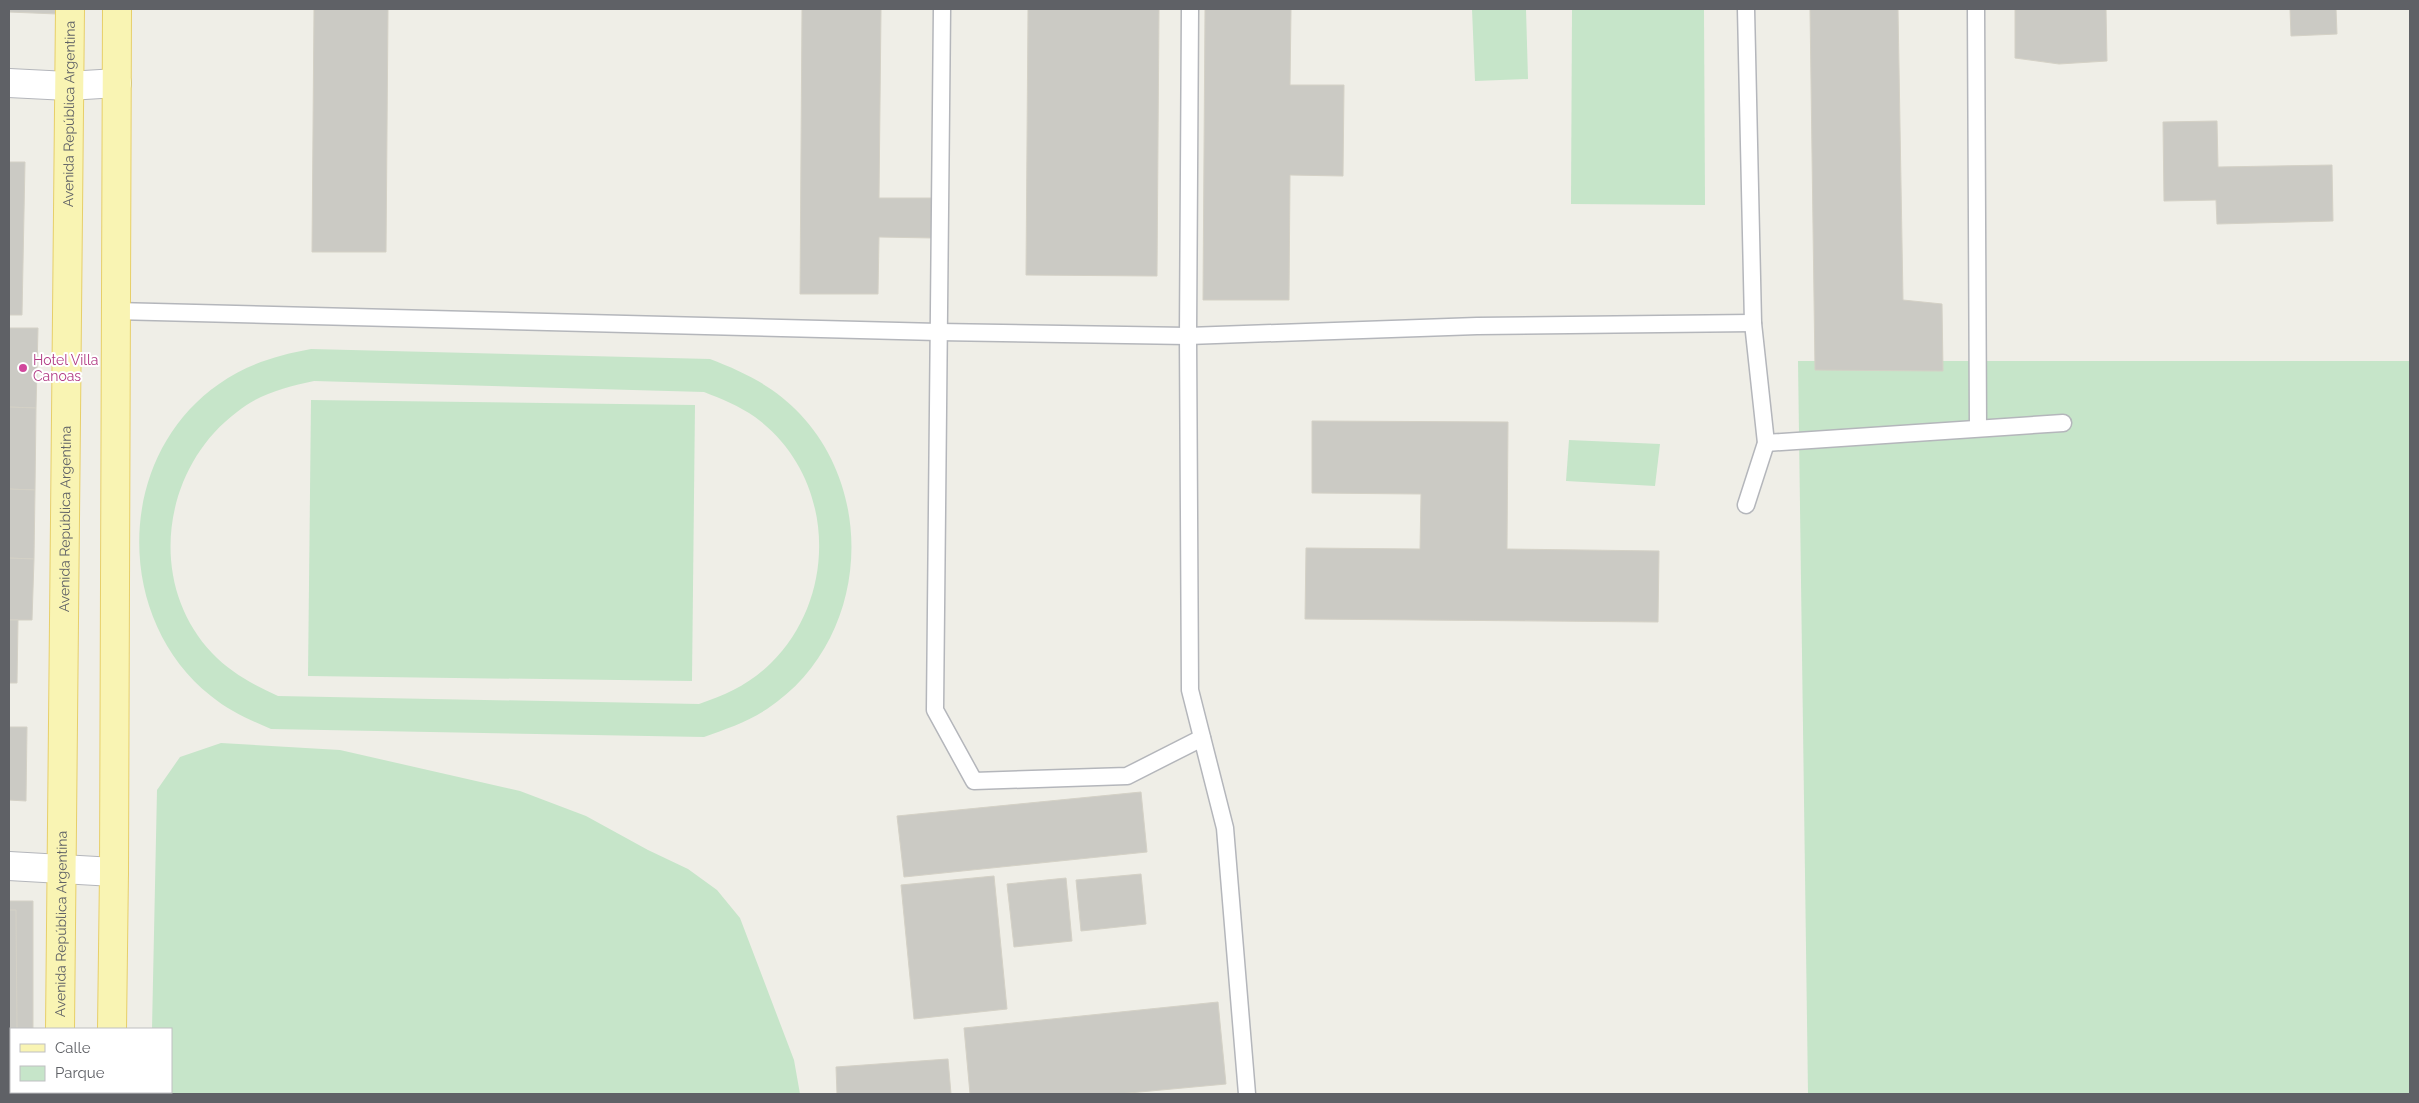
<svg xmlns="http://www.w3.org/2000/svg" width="2419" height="1103" viewBox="0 0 2419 1103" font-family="Raleway,sans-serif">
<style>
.green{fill:#c6e5c9;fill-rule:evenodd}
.building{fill:#cbcac4;stroke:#d4d1c6}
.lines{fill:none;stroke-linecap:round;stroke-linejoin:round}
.service-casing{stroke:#b4b6bb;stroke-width:19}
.minor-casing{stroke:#b4b6bb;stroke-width:30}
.tertiary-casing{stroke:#b4b6bb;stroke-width:30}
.primary-casing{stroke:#e7cf69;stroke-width:30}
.service{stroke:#fff;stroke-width:16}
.minor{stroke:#fff;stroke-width:28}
.tertiary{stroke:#fff;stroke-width:28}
.primary{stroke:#f9f4b3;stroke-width:28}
.hotel-dot{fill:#d1479c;stroke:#fff;stroke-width:2}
.labels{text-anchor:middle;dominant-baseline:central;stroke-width:4;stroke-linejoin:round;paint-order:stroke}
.street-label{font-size:14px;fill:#5f6166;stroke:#fff}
.hotel-label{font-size:14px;fill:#b23c85;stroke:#fff;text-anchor:start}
</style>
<rect width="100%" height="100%" fill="#efeee7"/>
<g class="green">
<polygon points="1472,9 1526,9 1528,79 1475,81"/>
<polygon points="1572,9 1704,9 1705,205 1571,204"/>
<path d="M311,349L710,359C744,372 775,387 800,414C880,499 865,645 767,709C747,722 726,729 704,737L271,729C250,720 229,711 211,696C113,618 115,456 219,384C247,364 278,355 311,349ZM314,381L704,392C722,399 739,406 755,417C835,475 840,595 771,663C750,684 726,695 699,704L278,696C254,685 231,673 212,653C146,583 162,468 237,412C259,394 286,387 314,381Z"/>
<polygon points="1798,361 2410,361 2410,1094 1808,1094"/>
<polygon points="311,400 695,405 692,681 308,676"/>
<polygon points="1569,440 1660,444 1655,486 1566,481"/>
<polygon points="221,743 340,750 520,791 586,816 648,850 688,869 717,890 740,918 794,1060 800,1094 151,1094 151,1092 171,1092 171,1029 152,1029 157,790 180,757"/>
</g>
<g class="building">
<polygon points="9,9 57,9 57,14 9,12"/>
<polygon points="314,9 388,9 386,252 312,252"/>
<polygon points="802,9 881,9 879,198 933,198 933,238 879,237 878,294 800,294"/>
<polygon points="1028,9 1159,9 1157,276 1026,275"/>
<polygon points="1205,9 1291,9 1290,85 1344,85 1343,176 1290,175 1289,300 1203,300"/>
<polygon points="1810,9 1898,9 1903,300 1942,304 1943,371 1815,370"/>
<polygon points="2015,9 2106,9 2107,61 2059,64 2015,58"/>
<polygon points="2290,9 2336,9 2337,34 2291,36"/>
<polygon points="2217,121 2218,167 2332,165 2333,221 2217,224 2216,200 2164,201 2163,122"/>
<polygon points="9,162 25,162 22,315 9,315"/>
<polygon points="9,328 38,328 36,408 9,407"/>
<polygon points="9,407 36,408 35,490 9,489"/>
<polygon points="1312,421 1508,422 1507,549 1659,551 1658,622 1305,619 1306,548 1420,549 1421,494 1312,493"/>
<polygon points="9,489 35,490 34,559 9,558"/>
<polygon points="9,558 34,559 32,620 9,620"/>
<polygon points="9,620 18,620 17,683 9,683"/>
<polygon points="9,727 27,727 26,801 9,800"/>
<polygon points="1141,792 1147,852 904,877 897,816"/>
<polygon points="1141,874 1146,924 1081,931 1076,880"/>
<polygon points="994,876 1007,1009 914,1019 901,885"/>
<polygon points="1066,878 1072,941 1014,947 1007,884"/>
<polygon points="9,901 33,901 33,1029 11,1029 11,1071 9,1071"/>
<polygon points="9,910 16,910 17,1029 11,1029 11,1057 9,1057"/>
<polygon points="1218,1002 1226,1084 1118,1094 970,1094 964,1028"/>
<polygon points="948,1059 951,1094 837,1094 836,1067"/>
<polygon points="9,1076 11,1076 11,1092 28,1092 28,1094 9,1094"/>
</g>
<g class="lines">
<g class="service-casing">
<g id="service">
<polyline points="942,9 935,710 974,781 1127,776 1202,738"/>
<polyline points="1190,9 1188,336 1190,690 1225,828 1247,1094"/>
<polyline points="1746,9 1753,323 1766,443 1746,505"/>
<polyline points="1976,9 1978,428"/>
<polyline points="115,311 938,332 1188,336 1477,326 1753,323"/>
<polyline points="1766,443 2063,423"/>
</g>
</g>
<g class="minor-casing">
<polyline id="minor" points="9,866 114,872"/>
</g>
<g class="tertiary-casing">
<polyline id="tertiary" points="9,83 68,86 117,83"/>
</g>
<g class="primary-casing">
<g id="primary">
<path id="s1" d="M60,1029L70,9"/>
<polyline points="112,1029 114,872 117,9"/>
<polyline points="59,1094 59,1092"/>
<polyline points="110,1094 110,1092"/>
</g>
</g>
<use href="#service" class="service"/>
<use href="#minor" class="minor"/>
<use href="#tertiary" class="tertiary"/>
<use href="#primary" class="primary"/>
</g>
<circle class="hotel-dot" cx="23" cy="368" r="5"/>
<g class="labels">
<g class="street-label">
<text stroke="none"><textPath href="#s1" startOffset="915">Avenida República Argentina</textPath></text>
<text stroke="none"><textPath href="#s1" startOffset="510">Avenida República Argentina</textPath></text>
<text stroke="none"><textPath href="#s1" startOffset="105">Avenida República Argentina</textPath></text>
</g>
<g class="hotel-label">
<text x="33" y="360">Hotel Villa<tspan x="33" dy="16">Canoas</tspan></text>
</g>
</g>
<rect width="2419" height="1103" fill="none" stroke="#5f6166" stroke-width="20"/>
<rect x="10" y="1028" width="162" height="65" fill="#ffffff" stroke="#bfc0c2"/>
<rect x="20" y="1044" width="25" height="8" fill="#f9f4b3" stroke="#bfc0c2"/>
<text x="55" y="1053" font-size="15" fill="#5f6166">Calle</text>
<rect x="20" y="1066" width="25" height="15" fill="#c6e5c9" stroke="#bfc0c2"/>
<text x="55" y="1078" font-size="15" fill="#5f6166">Parque</text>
</svg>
